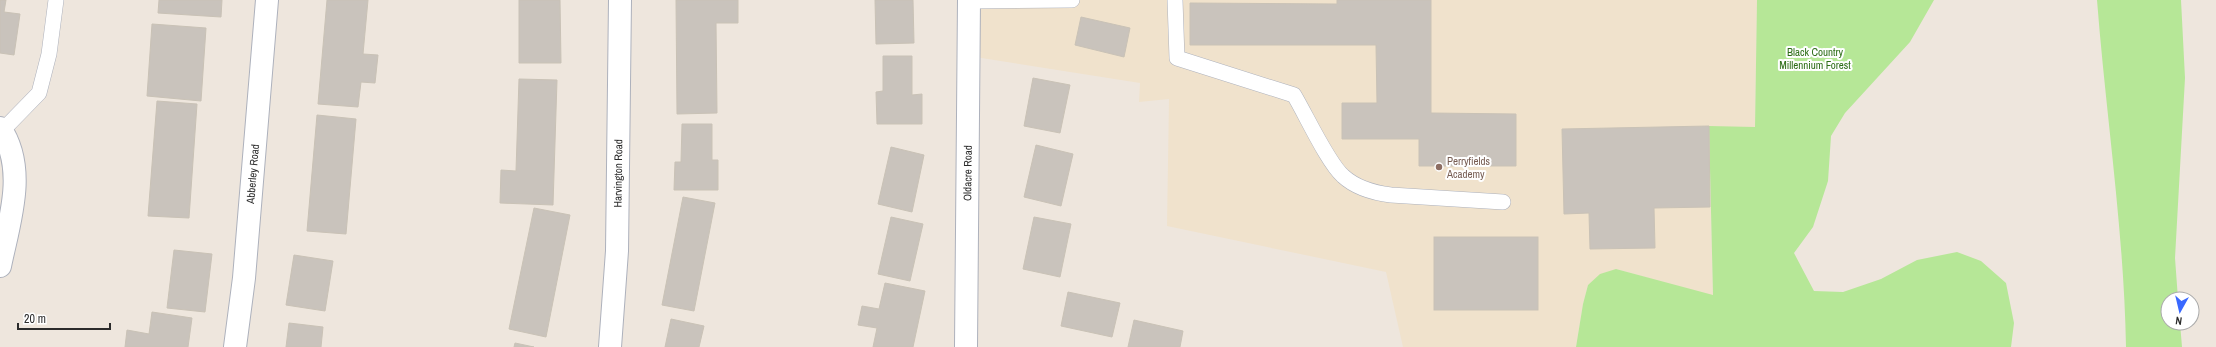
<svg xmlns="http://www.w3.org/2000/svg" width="2216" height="347" viewBox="0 0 2216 347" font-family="'Archivo Narrow',sans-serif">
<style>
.education{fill:#f0e2cc}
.green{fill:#b6e797}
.building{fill:#c9c3bc;stroke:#c9c2b6}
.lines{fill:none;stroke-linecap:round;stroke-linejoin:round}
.lane-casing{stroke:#adb1bc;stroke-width:16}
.street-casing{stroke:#adb1bc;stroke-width:24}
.lane{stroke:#fff;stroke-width:15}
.street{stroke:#fff;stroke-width:22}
.education-dot{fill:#8d6e63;stroke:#fff;stroke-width:1.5}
.labels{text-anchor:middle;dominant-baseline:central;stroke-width:4;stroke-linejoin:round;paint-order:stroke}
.park-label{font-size:11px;fill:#2d6d17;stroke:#fff}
.education-label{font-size:11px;fill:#785e54;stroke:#fff;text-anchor:start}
.street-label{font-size:11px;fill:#2b2b2b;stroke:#fff}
</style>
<rect width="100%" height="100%" fill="#eee6dd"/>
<polygon class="education" points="969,0 1757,0 1755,128 1709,127 1713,296 1616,269 1588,285 1583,304 1576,347 1403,347 1386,272 1167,226 1169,99 1139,102 1140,83 969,56"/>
<g class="green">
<polygon points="1757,0 1934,0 1910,42 1845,113 1831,136 1828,181 1813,227 1794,253 1814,291 1843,292 1881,279 1917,260 1957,252 1981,261 2006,283 2014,323 2011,347 1576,347 1583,304 1588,285 1600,274 1616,269 1713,295 1709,126 1755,127"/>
<path d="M2097,0H2181L2185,78L2175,258L2178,299H2168V323H2180L2182,347H2126C2124,231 2106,116 2097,0Z"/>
</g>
<g class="building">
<polygon points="0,0 6,0 4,12 20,14 14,55 0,53"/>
<polygon points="159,0 222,0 221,17 158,13"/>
<polygon points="327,0 368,0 363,54 378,55 375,83 361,82 358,107 318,104"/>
<polygon points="519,0 560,0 561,63 519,63"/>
<polygon points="676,0 738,0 738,23 716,23 717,113 677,114"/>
<polygon points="875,0 913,0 914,43 876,44"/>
<polygon points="1337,0 1431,0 1431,113 1516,114 1516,166 1419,166 1419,139 1342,139 1342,103 1377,103 1376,45 1190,45 1190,3 1337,4"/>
<polygon points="1081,17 1130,28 1124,57 1075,45"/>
<polygon points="152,24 206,28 201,101 147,96"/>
<polygon points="883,56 912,56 912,95 922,94 922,124 877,124 876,92 883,91"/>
<polygon points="1033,78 1070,85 1060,133 1024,126"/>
<polygon points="519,79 557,80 553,205 500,203 501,170 516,171"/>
<polygon points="157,101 197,104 189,218 148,216"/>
<polygon points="317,115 356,119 346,234 307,231"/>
<polygon points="682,124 712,124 712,160 718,160 718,190 674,190 675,162 681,162"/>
<polygon points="1709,126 1710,207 1654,208 1655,248 1590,249 1589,213 1564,214 1562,129"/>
<polygon points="1036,145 1073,154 1061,206 1024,197"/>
<polygon points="891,147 924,155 912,212 878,204"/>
<polygon points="683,197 715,203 694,311 662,305"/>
<polygon points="534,208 570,215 546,337 509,329"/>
<polygon points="891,217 923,224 910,281 878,274"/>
<polygon points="1034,217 1071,224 1060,277 1023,269"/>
<rect x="1434" y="237" width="104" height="73"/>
<polygon points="174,250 212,254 205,312 167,308"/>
<polygon points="294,255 333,261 325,311 286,305"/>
<polygon points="885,283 925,291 913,347 873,347 877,328 858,325 862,306 879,309"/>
<polygon points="1068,292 1120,303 1112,337 1061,326"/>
<polygon points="152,312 192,318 188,347 125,347 127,330 149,334"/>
<polygon points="671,319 704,326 699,347 665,347"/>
<polygon points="1134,320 1183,331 1180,347 1128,347"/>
<polygon points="289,323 323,327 321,347 286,347"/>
<polygon points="515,343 534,347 514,347"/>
</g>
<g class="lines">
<g class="lane-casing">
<g id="lane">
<path d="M1175,0L1177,58L1294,95C1306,115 1328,163 1343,176C1356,188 1375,193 1391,195L1503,202"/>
<polyline points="969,1 1072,0"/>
<polyline points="2,131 39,93 49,54 56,0"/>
</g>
</g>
<g class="street-casing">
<g id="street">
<path d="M0,128C28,169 9,222 0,266"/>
<path id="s1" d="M235,347L244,278L267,0"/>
<path id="s2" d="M610,347L617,251L620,0"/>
<path id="s3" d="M966,347L969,0"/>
</g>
</g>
<use href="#lane" class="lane"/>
<use href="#street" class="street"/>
</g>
<circle class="education-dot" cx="1439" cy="167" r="4"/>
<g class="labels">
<g class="park-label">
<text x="1815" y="52">Black Country<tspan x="1815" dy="13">Millennium Forest</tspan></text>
</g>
<g class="education-label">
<text x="1447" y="161">Perryfields<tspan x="1447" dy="13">Academy</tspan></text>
</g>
<g class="street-label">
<text stroke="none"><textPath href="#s3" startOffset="174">Oldacre Road</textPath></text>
<text stroke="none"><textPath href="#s1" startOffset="174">Abberley Road</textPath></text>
<text stroke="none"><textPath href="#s2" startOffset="174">Harvington Road</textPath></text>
</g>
</g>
<g transform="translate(2180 311) rotate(188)"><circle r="19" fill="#ffffff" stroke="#aaaaaa"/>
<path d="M0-3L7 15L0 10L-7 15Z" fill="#3968ff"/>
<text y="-6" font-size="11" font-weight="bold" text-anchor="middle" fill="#2b2b2b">N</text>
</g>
<path d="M18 323v6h92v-6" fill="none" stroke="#2b2b2b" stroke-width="2"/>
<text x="24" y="323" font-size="12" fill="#2b2b2b" stroke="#ffffff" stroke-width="3" paint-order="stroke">20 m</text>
</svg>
